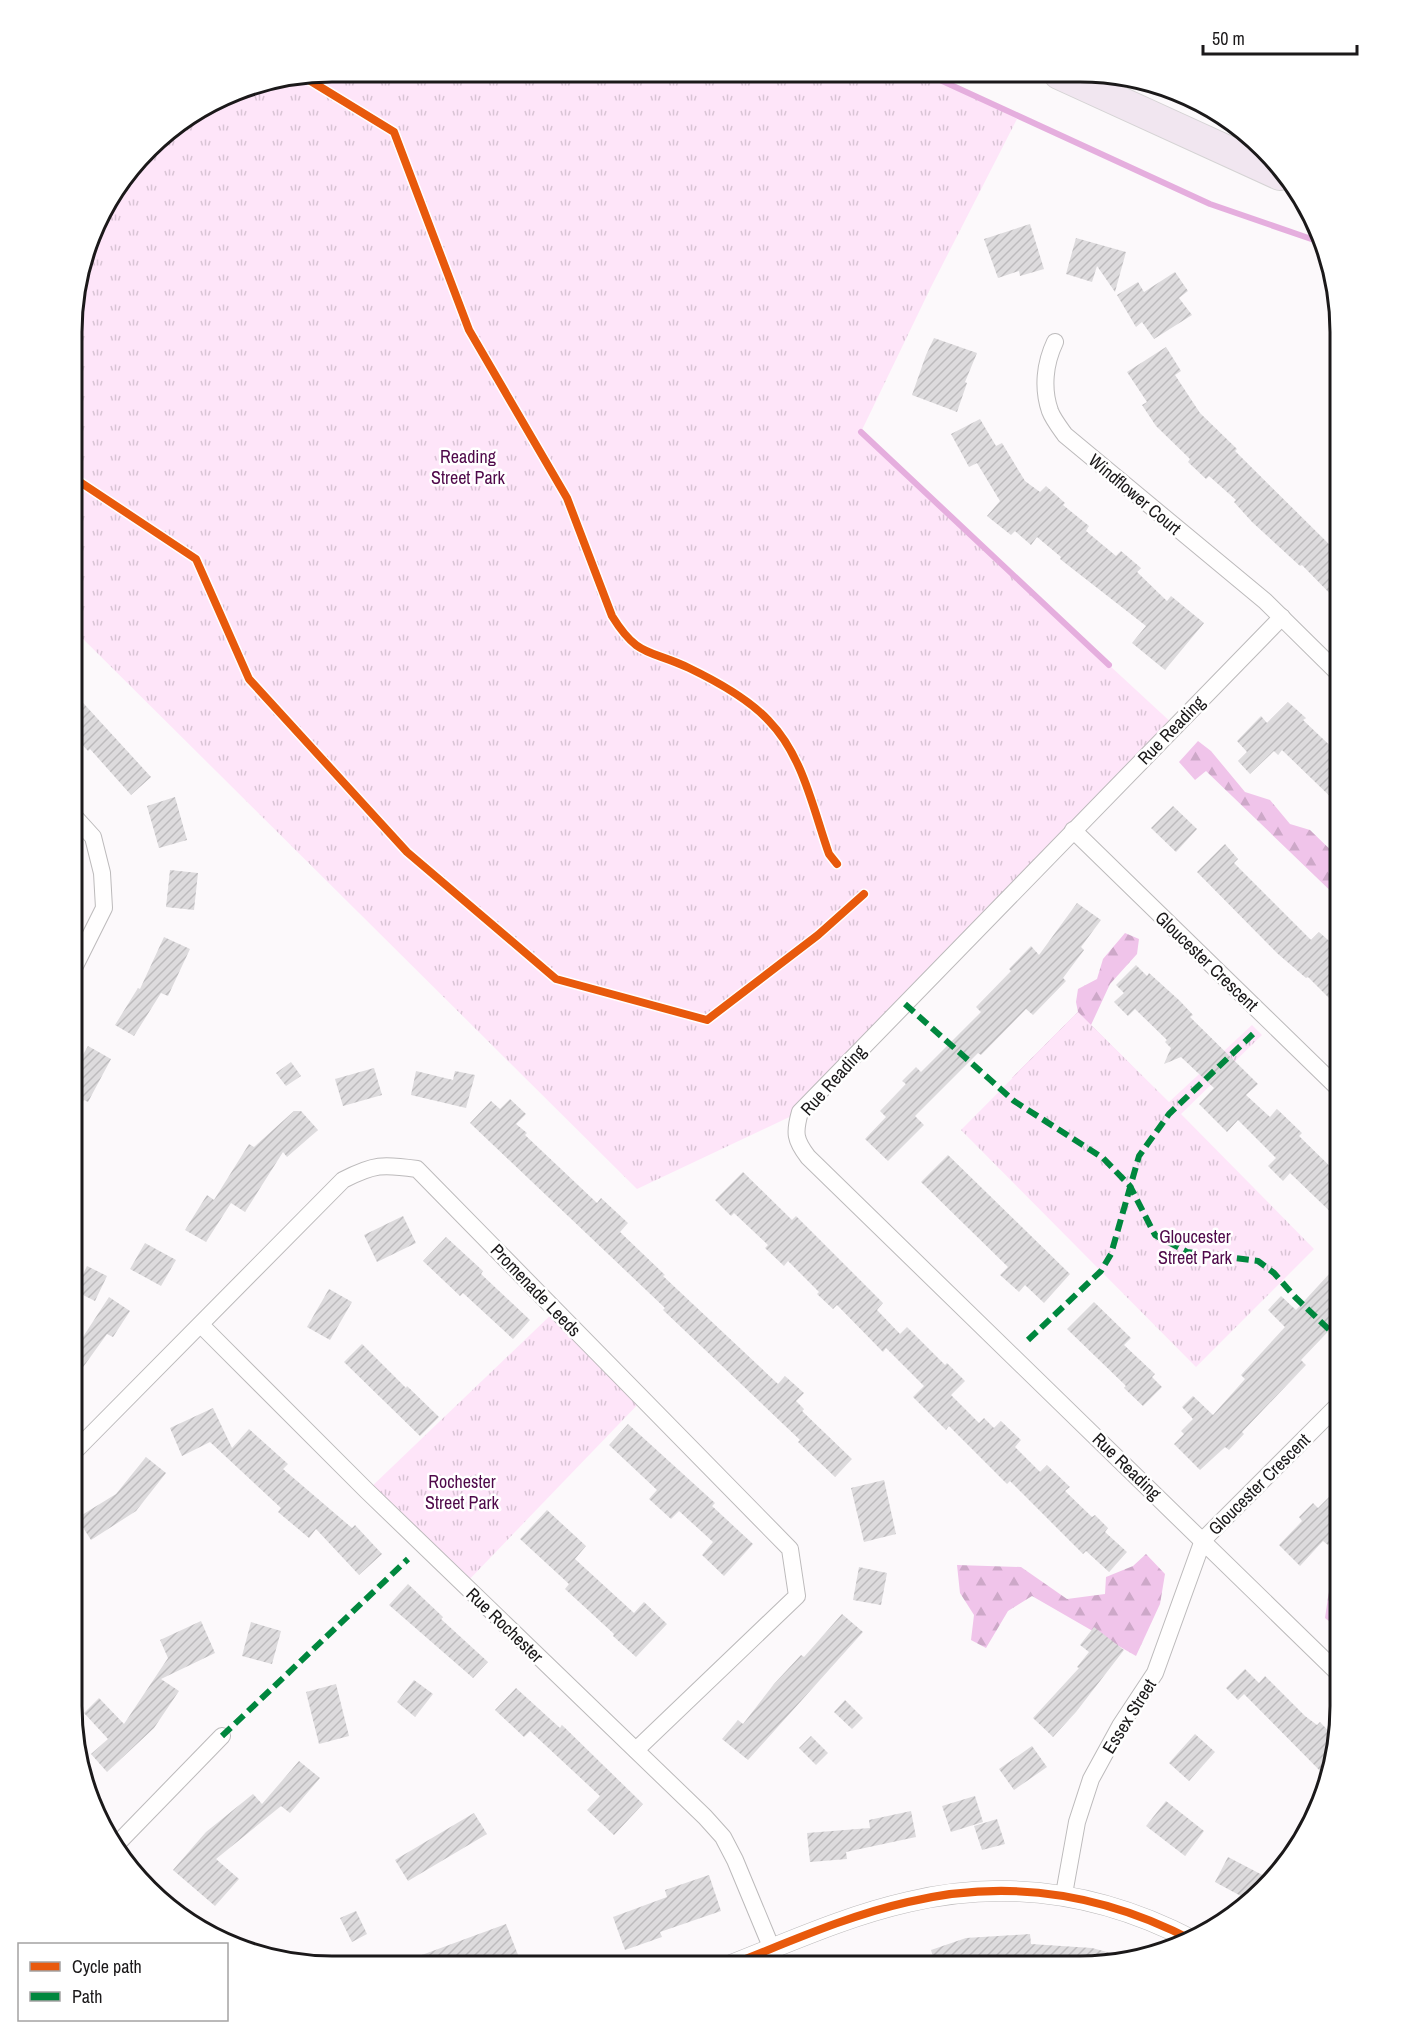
<svg xmlns="http://www.w3.org/2000/svg" width="1413" height="2039" viewBox="0 0 1413 2039" font-family="'Archivo Narrow',sans-serif">
<style>
.forest{fill:url(#forest-firs)}
.park{fill:url(#park-tufts)}
.lines{fill:none;stroke-linecap:round;stroke-linejoin:round}
.stream{stroke:#e5aede;stroke-width:6}
.building{fill:url(#building-hatch)}
.minor-casing{stroke:#bcbabb;stroke-width:18}
.tertiary-casing{stroke:#bcbabb;stroke-width:21}
.motorway-casing{stroke:#d5d3d4;stroke-width:32}
.minor{stroke:#fffefe;stroke-width:16}
.tertiary{stroke:#fffefe;stroke-width:20}
.motorway{stroke:#f1e6f0;stroke-width:30}
.quiet{stroke:#00873e;stroke-width:6;stroke-dasharray:12 6;stroke-linecap:butt}
.cycleway-casing{stroke:#fff;stroke-width:11}
.cycleway{stroke:#e8590c;stroke-width:8}
.labels{text-anchor:middle;dominant-baseline:central;stroke-width:5;stroke-linejoin:round;paint-order:stroke}
.park-label{font-size:18px;fill:#4f094a;stroke:#fff}
.street-label{font-size:18px;fill:#1b191a;stroke:#fff}
.rim{fill:none;stroke:#1b191a;stroke-width:3}
</style>
<defs>
<pattern id="forest-firs" width="22" height="20" patternUnits="userSpaceOnUse" patternTransform="scale(1.5)"><rect width="22" height="20" fill="#f0c4ea"/><path d="M5 1l3.5 6h-7zM16 11l3.5 6h-7z" fill="#cda8c8"/></pattern>
<pattern id="park-tufts" width="24" height="20" patternUnits="userSpaceOnUse" patternTransform="scale(1.5)"><rect width="24" height="20" fill="#fee5f9"/><path d="M3 7l-1-3M5 7V3M7 7l1-3M15 17l-1-3M17 17v-4M19 17l1-3" fill="none" stroke="#d9c4d5"/></pattern>
<pattern id="building-hatch" width="6" height="6" patternUnits="userSpaceOnUse" patternTransform="scale(1.5)"><rect width="6" height="6" fill="#dddbdd"/><path d="M-1 1l2-2M0 6l6-6M5 7l2-2" fill="none" stroke="#bdbbbd"/></pattern>
</defs>
<rect width="100%" height="100%" fill="#fcf9fb"/>
<g class="forest">
<polygon points="1198,741 1211,751 1245,792 1270,800 1290,824 1310,830 1341,860 1341,901 1206,771 1195,780 1179,762"/>
<polygon points="1125,933 1139,939 1137,954 1110,984 1091,1025 1169,1103 1012,1078 1078,1012 1076,1002 1078,989 1097,979 1103,959"/>
<polygon points="1146,1554 1165,1574 1160,1604 1136,1656 1032,1596 1008,1611 986,1648 971,1640 974,1615 960,1593 957,1565 1021,1567 1067,1599 1105,1594 1106,1577 1133,1566"/>
<polygon points="1340,1581 1340,1628 1339,1629 1325,1618 1329,1591"/>
</g>
<g class="park">
<polygon points="332,72 927,74 1019,115 931,287 861,432 961,528 1175,726 800,1112 637,1189 74,630 74,298 107,202 161,136 248,86"/>
<polygon points="1078,1012 1169,1102 1252,1025 1262,1035 1181,1114 1314,1249 1196,1367 961,1130"/>
<polygon points="556,1310 643,1399 464,1585 367,1491"/>
</g>
<g class="lines">
<g class="stream">
<polyline points="927,74 1210,204 1320,242"/>
<polyline points="861,432 1109,665"/>
</g>
</g>
<g class="building">
<polygon points="1030,224 1044,269 1020,276 1019,271 998,278 984,239"/>
<polygon points="1076,238 1126,252 1115,292 1097,266 1092,282 1066,274"/>
<polygon points="1175,272 1188,291 1179,298 1192,315 1154,339 1142,322 1136,327 1117,295 1138,282 1144,292"/>
<polygon points="934,338 977,353 965,382 967,383 957,412 912,395 926,355"/>
<polygon points="1166,347 1181,371 1175,375 1200,413 1237,449 1235,451 1341,556 1341,605 1302,565 1300,566 1252,522 1234,502 1236,500 1209,476 1206,479 1188,462 1190,459 1156,426 1142,405 1147,402 1127,372"/>
<polygon points="980,419 996,446 1002,443 1025,481 1040,492 1046,486 1065,503 1063,505 1089,526 1086,531 1116,556 1121,551 1141,568 1137,572 1167,601 1171,596 1204,623 1165,670 1132,643 1146,626 1060,559 1061,557 1037,537 1031,545 1015,531 1011,535 987,516 1000,501 977,463 969,467 951,434"/>
<polygon points="74,693 151,777 131,795 90,749 88,751 74,736"/>
<polygon points="1288,702 1306,718 1303,720 1341,756 1341,807 1282,750 1278,755 1274,751 1250,774 1238,761 1247,752 1237,741 1261,716 1267,723"/>
<polygon points="175,797 187,840 159,848 147,806"/>
<polygon points="1173,806 1197,829 1176,852 1151,828"/>
<polygon points="1225,844 1238,859 1234,863 1311,940 1319,932 1336,947 1332,951 1341,960 1341,1010 1308,977 1306,978 1278,954 1197,872"/>
<polygon points="170,870 198,873 194,910 166,907"/>
<polygon points="1077,903 1101,920 1081,947 1084,950 1063,978 1066,981 1033,1015 1026,1009 981,1055 978,1053 915,1116 924,1125 888,1161 865,1139 886,1117 880,1111 906,1084 902,1081 916,1067 921,1072 981,1012 976,1007 1011,971 1009,969 1031,946 1039,955"/>
<polygon points="164,937 190,949 168,996 161,993 134,1036 115,1025 138,988 140,989"/>
<polygon points="1136,965 1147,976 1149,973 1180,1001 1193,1015 1190,1017 1258,1084 1246,1095 1270,1117 1277,1109 1302,1133 1299,1136 1341,1177 1341,1222 1290,1173 1283,1181 1268,1166 1276,1158 1238,1120 1227,1132 1199,1104 1214,1088 1181,1057 1164,1064 1171,1048 1165,1042 1167,1040 1135,1009 1128,1016 1114,1002 1124,993 1116,985"/>
<polygon points="88,1046 111,1059 88,1102 84,1100 73,1118 73,1072"/>
<polygon points="291,1062 301,1076 286,1086 276,1073"/>
<polygon points="374,1068 382,1095 343,1106 335,1079"/>
<polygon points="416,1071 453,1080 455,1071 475,1075 466,1108 411,1095"/>
<polygon points="510,1099 526,1114 516,1124 527,1133 525,1135 597,1203 601,1198 628,1223 620,1232 665,1275 663,1276 778,1384 785,1376 804,1393 796,1401 804,1409 802,1411 852,1459 835,1477 798,1442 800,1440 663,1310 665,1308 470,1123 491,1101 500,1109"/>
<polygon points="294,1111 301,1111 318,1130 287,1157 283,1152 245,1212 231,1203 206,1242 185,1230 207,1195 214,1200 249,1144 254,1147"/>
<polygon points="948,1155 1070,1274 1044,1303 1025,1285 1019,1292 1000,1275 1008,1267 921,1182"/>
<polygon points="743,1172 792,1220 796,1216 883,1303 877,1310 900,1334 907,1327 945,1365 947,1363 965,1381 951,1395 979,1423 984,1418 994,1428 1001,1421 1021,1440 1015,1447 1040,1472 1047,1465 1070,1487 1065,1491 1092,1517 1095,1515 1108,1528 1105,1532 1127,1552 1109,1572 1086,1551 1083,1554 1010,1481 1007,1484 949,1426 946,1430 913,1397 924,1386 886,1348 883,1352 837,1305 833,1309 817,1294 819,1292 788,1261 784,1266 765,1248 768,1245 734,1213 731,1216 715,1200"/>
<polygon points="403,1216 416,1243 377,1262 364,1235"/>
<polygon points="446,1237 483,1271 481,1274 530,1320 513,1339 463,1293 460,1296 423,1261"/>
<polygon points="145,1243 176,1260 161,1286 130,1269"/>
<polygon points="1341,1261 1341,1318 1301,1360 1306,1365 1242,1432 1244,1434 1229,1450 1225,1447 1200,1470 1174,1444 1184,1434 1181,1431 1193,1419 1182,1407 1193,1396 1213,1415 1245,1379 1241,1375 1285,1327 1268,1310 1281,1296 1296,1310"/>
<polygon points="87,1266 107,1276 95,1301 75,1291"/>
<polygon points="329,1289 352,1302 330,1340 307,1327"/>
<polygon points="109,1297 130,1311 113,1337 107,1334 73,1381 73,1338 79,1343"/>
<polygon points="1094,1302 1131,1338 1124,1345 1155,1374 1152,1377 1162,1387 1143,1406 1124,1388 1126,1386 1067,1329"/>
<polygon points="362,1344 406,1388 407,1386 439,1417 420,1436 344,1362"/>
<polygon points="213,1408 232,1448 249,1429 288,1464 283,1469 352,1528 355,1525 382,1554 359,1575 316,1529 309,1538 278,1512 281,1508 210,1442 182,1456 170,1428"/>
<polygon points="628,1424 715,1503 712,1506 753,1544 724,1576 702,1555 713,1542 679,1511 671,1519 649,1499 657,1490 609,1445"/>
<polygon points="146,1457 166,1473 136,1511 91,1540 77,1518 116,1494"/>
<polygon points="884,1480 896,1534 864,1542 851,1488"/>
<polygon points="1341,1485 1340,1531 1328,1545 1323,1541 1300,1566 1279,1545 1302,1521 1299,1517 1313,1503 1318,1508"/>
<polygon points="547,1510 586,1546 575,1559 634,1613 644,1602 667,1624 636,1657 613,1636 614,1634 565,1589 569,1584 520,1539"/>
<polygon points="859,1567 887,1573 881,1605 853,1600"/>
<polygon points="408,1584 443,1617 441,1619 488,1662 473,1678 389,1605"/>
<polygon points="842,1614 863,1632 748,1760 722,1739 738,1720 743,1724 774,1684 801,1655 804,1657"/>
<polygon points="201,1621 215,1653 161,1679 179,1691 154,1728 107,1772 91,1754 108,1739 84,1713 99,1698 124,1724 168,1658 160,1640"/>
<polygon points="251,1622 281,1631 272,1664 242,1656"/>
<polygon points="1094,1627 1124,1650 1076,1712 1053,1737 1033,1718 1079,1668 1077,1667 1089,1652 1080,1645"/>
<polygon points="1245,1669 1259,1683 1265,1676 1305,1716 1317,1725 1320,1722 1337,1740 1329,1780 1244,1694 1238,1700 1226,1688"/>
<polygon points="414,1680 433,1694 415,1717 397,1702"/>
<polygon points="336,1684 349,1736 319,1744 306,1692"/>
<polygon points="516,1688 560,1728 562,1725 643,1804 614,1835 587,1810 600,1796 530,1731 524,1737 495,1710"/>
<polygon points="845,1700 863,1718 852,1729 834,1712"/>
<polygon points="1195,1734 1215,1752 1189,1781 1169,1763"/>
<polygon points="811,1736 828,1753 816,1765 799,1748"/>
<polygon points="1032,1746 1047,1767 1014,1790 999,1769"/>
<polygon points="299,1761 320,1778 290,1813 281,1806 216,1859 239,1879 215,1906 173,1870 206,1832 253,1794 262,1804"/>
<polygon points="975,1796 983,1822 951,1832 942,1806"/>
<polygon points="1166,1801 1204,1831 1185,1856 1146,1826"/>
<polygon points="911,1811 916,1837 846,1852 847,1859 810,1862 807,1833 870,1828 869,1820"/>
<polygon points="474,1813 487,1834 408,1881 395,1860"/>
<polygon points="997,1819 1005,1844 982,1850 974,1826"/>
<polygon points="1228,1857 1272,1880 1252,1902 1215,1882"/>
<polygon points="709,1875 721,1911 660,1932 662,1937 625,1950 613,1917 667,1897 665,1890"/>
<polygon points="356,1911 367,1934 352,1942 340,1918"/>
<polygon points="506,1924 522,1965 400,1965 400,1963"/>
<polygon points="1030,1934 1031,1944 1092,1948 1126,1957 1081,1967 1053,1967 1053,1965 995,1967 994,1957 965,1967 936,1967 931,1950 966,1938"/>
</g>
<g class="lines">
<g class="minor-casing">
<g id="minor">
<path d="M1055,342C1045,363 1042,388 1050,411C1053,419 1060,428 1065,435L1265,601L1341,676"/>
<path d="M1282,617L800,1112C794,1133 795,1140 808,1157L1340,1675"/>
<polyline points="1073,830 1341,1091"/>
<polyline points="73,970 104,908 102,873 93,837 73,815"/>
<polyline points="201,1325 367,1491 705,1817 723,1837 735,1860 772,1949"/>
<path d="M72,1454L343,1180C374,1164 383,1164 417,1169L790,1549L797,1596L636,1750"/>
<polyline points="117,1844 222,1736"/>
<polyline points="1064,1894 1077,1822 1091,1779 1120,1726 1155,1673 1203,1540 1341,1402"/>
</g>
</g>
<g class="tertiary-casing">
<path id="tertiary" d="M728,1966C787,1943 846,1916 908,1902C1009,1878 1103,1893 1194,1941"/>
</g>
<g class="motorway-casing">
<polyline id="motorway" points="1059,74 1280,175"/>
</g>
<use href="#minor" class="minor"/>
<use href="#tertiary" class="tertiary"/>
<use href="#motorway" class="motorway"/>
<g class="quiet">
<polyline points="905,1004 1014,1101 1103,1158 1130,1186 1155,1235 1187,1252 1258,1261 1274,1273 1295,1297 1341,1341"/>
<polyline points="1028,1340 1101,1271 1111,1254 1139,1156 1169,1114 1253,1034"/>
<polyline points="222,1736 408,1559"/>
</g>
<g class="cycleway-casing">
<g id="cycleway">
<path d="M304,77L394,132L469,330L567,498L612,616C638,658 649,649 689,668C716,681 748,698 769,721C803,756 813,809 829,854L837,864"/>
<polyline points="74,478 196,559 249,679 407,852 556,979 707,1020 818,935 864,894"/>
<path d="M728,1966C787,1943 846,1916 908,1902C1009,1878 1103,1893 1194,1941"/>
</g>
</g>
<use href="#cycleway" class="cycleway"/>
</g>
<g class="labels">
<g class="park-label">
<text x="468" y="456">Reading<tspan x="468" dy="21">Street Park</tspan></text>
<text x="1195" y="1236">Gloucester<tspan x="1195" dy="21">Street Park</tspan></text>
<text x="462" y="1481">Rochester<tspan x="462" dy="21">Street Park</tspan></text>
</g>
<g class="street-label">
<text transform="translate(1135 494) rotate(40)">Windflower Court</text>
<text transform="translate(1171 730) rotate(-46)">Rue Reading</text>
<text transform="translate(1207 961) rotate(44)">Gloucester Crescent</text>
<text transform="translate(833 1080) rotate(-48)">Rue Reading</text>
<text transform="translate(536 1290) rotate(46)">Promenade Leeds</text>
<text transform="translate(1127 1466) rotate(44)">Rue Reading</text>
<text transform="translate(1259 1484) rotate(-45)">Gloucester Crescent</text>
<text transform="translate(505 1625) rotate(44)">Rue Rochester</text>
<text transform="translate(1129 1716) rotate(-58)">Essex Street</text>
</g>
</g>
<path d="M0 0H1413V2039H0ZM332 82H1080A250 250 0 0 1 1330 332V1706A250 250 0 0 1 1080 1956H332A250 250 0 0 1 82 1706V332A250 250 0 0 1 332 82Z" fill="#fff" fill-rule="evenodd"/>
<path class="rim" d="M332 82H1080A250 250 0 0 1 1330 332V1706A250 250 0 0 1 1080 1956H332A250 250 0 0 1 82 1706V332A250 250 0 0 1 332 82Z"/>
<rect x="18" y="1943" width="210" height="78" fill="#ffffff" stroke="#a4a3a3" stroke-width="1.5"/>
<rect x="30" y="1962" width="30" height="9" fill="#e8590c" stroke="#a4a3a3" stroke-width="1.5"/>
<text x="72" y="1973" font-size="18" fill="#1b191a">Cycle path</text>
<rect x="30" y="1992" width="30" height="9" fill="#00873e" stroke="#a4a3a3" stroke-width="1.5"/>
<text x="72" y="2003" font-size="18" fill="#1b191a">Path</text>
<path d="M1203 45v9h154v-9" fill="none" stroke="#1b191a" stroke-width="3"/>
<text x="1212" y="45" font-size="18" fill="#1b191a" stroke="#ffffff" stroke-width="4.5" paint-order="stroke">50 m</text>
</svg>
